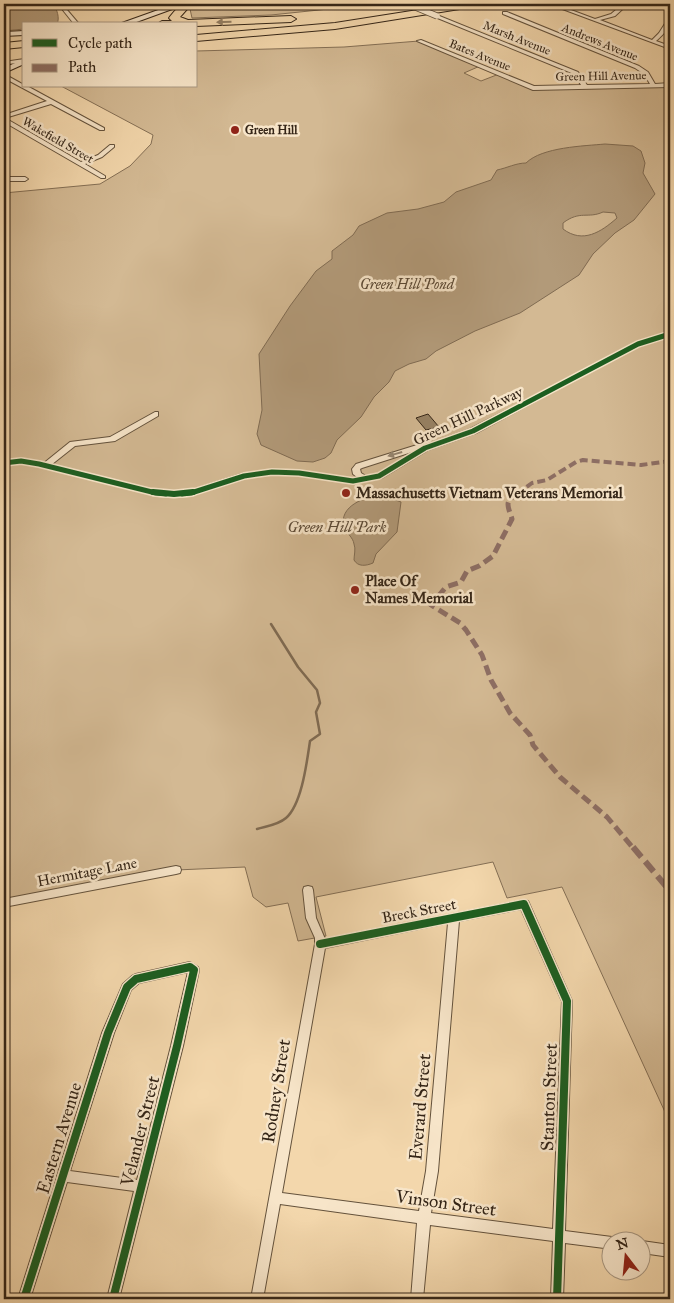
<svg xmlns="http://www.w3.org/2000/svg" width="674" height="1303" viewBox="0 0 674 1303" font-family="'IM FELL Great Primer',serif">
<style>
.green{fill:#d3b993;stroke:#846f55}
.water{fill:#b29a79;stroke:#806b52;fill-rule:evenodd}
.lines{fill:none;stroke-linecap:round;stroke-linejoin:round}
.stream{stroke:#806b52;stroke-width:2.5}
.building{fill:#978264;stroke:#342517}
.street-casing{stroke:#64523c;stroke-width:2}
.secondary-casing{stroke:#342517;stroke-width:2}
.highway-casing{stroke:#342517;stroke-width:2}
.street{fill:#f7e5c9;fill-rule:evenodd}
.secondary{fill:#f7e5c9;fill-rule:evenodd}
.highway{fill:#f3d7ac;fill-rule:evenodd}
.street-bridge-casing{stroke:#64523c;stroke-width:7;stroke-linecap:butt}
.street-bridge{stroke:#f7e5c9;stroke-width:5.5}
.quiet-far2{stroke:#8d6e63;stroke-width:4;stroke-dasharray:8 4;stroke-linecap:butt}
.quiet-far1{stroke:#8d6e63;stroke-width:5;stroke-dasharray:10 5;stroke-linecap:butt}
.quiet{stroke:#8d6e63;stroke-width:6;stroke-dasharray:13 6;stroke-linecap:butt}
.cycleway-far2-casing{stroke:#f7e5c9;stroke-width:8}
.cycleway-far1-casing{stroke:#f7e5c9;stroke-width:9}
.cycleway-casing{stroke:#f7e5c9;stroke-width:11}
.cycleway-far2{stroke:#1b5e20;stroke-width:5}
.cycleway-far1{stroke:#1b5e20;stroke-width:6}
.cycleway{stroke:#1b5e20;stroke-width:8}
.oneway{fill:#947e62}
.oneway2{fill:#968570}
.poi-dot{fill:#8f2418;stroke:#f7e5c9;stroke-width:2}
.labels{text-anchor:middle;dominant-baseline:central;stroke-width:5;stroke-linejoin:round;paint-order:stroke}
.far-street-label{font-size:12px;fill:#342517;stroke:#f7e5c9}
.far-poi-label{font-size:12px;font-weight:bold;fill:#342517;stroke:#f7e5c9;text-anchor:start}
.far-water-label{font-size:14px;font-style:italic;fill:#5a4834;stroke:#f7e5c9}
.street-label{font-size:15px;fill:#342517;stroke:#f7e5c9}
.poi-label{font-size:15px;font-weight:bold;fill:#342517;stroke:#f7e5c9;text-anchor:start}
.park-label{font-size:15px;font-style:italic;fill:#5c4a36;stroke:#f7e5c9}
.near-street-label{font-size:18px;fill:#342517;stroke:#f7e5c9}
</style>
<rect width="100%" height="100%" fill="#f3d7ac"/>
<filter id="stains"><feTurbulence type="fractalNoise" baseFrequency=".004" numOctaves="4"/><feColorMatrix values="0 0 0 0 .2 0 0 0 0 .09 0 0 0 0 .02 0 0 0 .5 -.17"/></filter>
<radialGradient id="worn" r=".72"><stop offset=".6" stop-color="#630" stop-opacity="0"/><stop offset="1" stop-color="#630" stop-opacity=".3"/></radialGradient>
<g class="green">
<polygon points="202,4 327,4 338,8 271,15 192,18 190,9"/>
<polygon points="419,41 480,66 464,73 481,81 499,74 533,88 670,85 670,1123 562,887 507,898 493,862 316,897 326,936 298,941 288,903 266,907 253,897 245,867 176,870 4,903 4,193 100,184 130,166 151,144 153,135 61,86 196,86 196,51 344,47"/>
</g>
<g class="water">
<path d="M4,4H53C57,9 60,18 57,24H24V29L4,31Z"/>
<path d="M605,144L633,146L641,151L645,163L643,173L655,194L634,220L615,233L593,254L579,275L520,313L475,331L436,351L426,359L409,364L395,371L389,382L374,397L361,417L337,440L331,453L325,458L313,462L297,461L261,445L257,434L262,410L259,354L290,306L316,271L332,259V251L353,235L359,226L387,213L418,209L444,202L456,192L491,180L497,170C507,168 516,163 526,163C542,147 584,146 605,144ZM603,212L615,213L617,218C601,232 583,244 563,229V223C580,210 588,219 603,212Z"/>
<path d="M382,495L401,502L397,532L376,554L373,563C366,566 358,567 354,560C354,555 356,549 354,544C353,537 346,533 344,527C338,506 366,496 382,495Z"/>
</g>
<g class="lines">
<path class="stream" d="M257,829C267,826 278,825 286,818C302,804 307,761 310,741L320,734L316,712L320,703L317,690L298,667L271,624"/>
</g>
<polygon class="building" points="428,414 439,427 426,430 416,418"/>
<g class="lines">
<g class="street-casing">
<g id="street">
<polygon points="58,4 62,4 79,24 74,24"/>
<path d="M549,4H555L595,19L611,14L623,4H628L615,16L600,20L652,40L659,33L668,19H670C670,28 663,35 656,41L670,46V49Z"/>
<polygon points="503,12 507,12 639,66 648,72 655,84 670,83 670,87 533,90 417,41 421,40 534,86 581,85 574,74 435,17 435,16 437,15 578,72 587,85 650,84 644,74 635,68 503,14"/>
<polygon points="24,59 24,63 4,64 4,62"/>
<polygon points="4,74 24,85 24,86 27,86 104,128 104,130 100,130 51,104 5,118 81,162 98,155 110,145 114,145 114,147 102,157 85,164 105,176 105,178 101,178 4,122 4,115 47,101 4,78"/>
<polygon points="4,177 25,177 28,179 25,181 4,181"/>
<path d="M670,332V336L640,345L476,433L428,450L382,478L353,483L299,475L272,474L245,478L191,495H156L39,466L21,463L4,465V461L21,459L44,463L70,442L110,437L155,412H158V416L115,441L75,446L51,465L156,491L174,492L190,491L241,474L272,470L299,471L353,479L358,478L353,474L352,469L356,464L417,445L423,446L470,429L636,343ZM415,451L377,474L366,476L361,473L360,469L362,468Z"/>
<polygon points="176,866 180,867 181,870 180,873 176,874 4,907 4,899"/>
<path d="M308,886L312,887L313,890L316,918L325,939L524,900L528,901L572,1001L565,1231L612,1237L617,1240H612V1249L565,1243L563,1299H551L553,1241L430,1225L423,1299H411L417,1223L280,1204L263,1299H251L315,944V938L306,918L303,890L304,887ZM521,909L562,1001L553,1229L431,1213L438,1171L459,921ZM448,923L426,1171L419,1211L282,1193L325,948Z"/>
<path d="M190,962L198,967L199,970L183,1046L119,1299H107L134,1191L67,1182L30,1299H18L102,1033L123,984L132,976L136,974ZM188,972L171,1046L137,1180L70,1171L114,1033L131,990L139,983Z"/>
<polygon points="642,1241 670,1245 670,1257 642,1253"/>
</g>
</g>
<g class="secondary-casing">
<g id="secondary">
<polygon points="175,4 186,4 131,24 119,24"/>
<polygon points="24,31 24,35 4,36 4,32"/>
<polygon points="24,59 24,64 4,73 4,68"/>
</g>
</g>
<g class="highway-casing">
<g id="highway">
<polygon points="456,4 477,4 472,7 335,29 196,41 196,35 335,23"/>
<path d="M183,5L188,8L180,17L188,20L291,16L296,19L291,22L196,26V24H157L162,21H172L169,18C173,13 177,7 183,5Z"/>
<polygon points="24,41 24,47 4,49 4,43"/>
</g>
</g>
<use href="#street" class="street"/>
<use href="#secondary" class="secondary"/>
<use href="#highway" class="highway"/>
<g class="street-bridge-casing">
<polyline id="street-bridge" points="408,4 437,16"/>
</g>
<use href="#street-bridge" class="street-bridge"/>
<polyline class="quiet-far2" points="517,494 532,483 547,480 576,462 583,460 641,465 670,461"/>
<path class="quiet-far1" d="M519,492C504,503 507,503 512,519L493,556L479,566L467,571L461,582L446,587L431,605L460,623L466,630L482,655L491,680L510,713L530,735L533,745L560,777L607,817L634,849"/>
<polyline class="quiet" points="633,847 670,891"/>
<g class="cycleway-far2-casing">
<g id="cycleway-far2">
<polyline points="4,463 21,461 39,464 156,493 166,494"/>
<polyline points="182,494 191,493 244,476 272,472 299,473 353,481 379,476 425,448 473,431 638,344 670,334"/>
</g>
</g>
<g class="cycleway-far1-casing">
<polyline id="cycleway-far1" points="153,492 174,494 193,492"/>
</g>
<g class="cycleway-casing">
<g id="cycleway">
<polyline points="320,944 524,904 567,1001 557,1299"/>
<polyline points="24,1299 108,1033 127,987 136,979 190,967 194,970 177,1046 113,1299"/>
</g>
</g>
<use href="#cycleway-far2" class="cycleway-far2"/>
<use href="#cycleway-far1" class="cycleway-far1"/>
<use href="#cycleway" class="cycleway"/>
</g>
<defs><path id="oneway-solid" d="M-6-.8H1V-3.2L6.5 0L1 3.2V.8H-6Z" transform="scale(1.25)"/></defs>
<use class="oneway" href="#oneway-solid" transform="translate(224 22) rotate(178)"/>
<use class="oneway2" href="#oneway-solid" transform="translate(395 454) rotate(164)"/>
<g class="poi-dot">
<circle cx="235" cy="130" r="5"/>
<circle cx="346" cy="493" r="5"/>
<circle cx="355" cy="590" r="5"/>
</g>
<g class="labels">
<g class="far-street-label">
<text transform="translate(517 38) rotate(22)">Marsh Avenue</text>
<text transform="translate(600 42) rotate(22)">Andrews Avenue</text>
<text transform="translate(480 55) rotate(22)">Bates Avenue</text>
<text transform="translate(601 76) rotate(-1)">Green Hill Avenue</text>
<text transform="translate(58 140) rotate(30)">Wakefield Street</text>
</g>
<g class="far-poi-label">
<text x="245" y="130">Green Hill</text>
</g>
<g class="far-water-label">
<text x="407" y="284">Green Hill Pond</text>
</g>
<g class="street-label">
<text transform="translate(468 416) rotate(-25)">Green Hill Parkway</text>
<text transform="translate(87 872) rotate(-11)">Hermitage Lane</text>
<text transform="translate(419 911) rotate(-11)">Breck Street</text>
</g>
<g class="poi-label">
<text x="356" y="493">Massachusetts Vietnam Veterans Memorial</text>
<text x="365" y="581">Place Of<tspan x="365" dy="17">Names Memorial</tspan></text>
</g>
<g class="park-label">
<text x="337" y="527">Green Hill Park</text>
</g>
<g class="near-street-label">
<text transform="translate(276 1091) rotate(-81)">Rodney Street</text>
<text transform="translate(549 1097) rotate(-88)">Stanton Street</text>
<text transform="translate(420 1107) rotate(-85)">Everard Street</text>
<text transform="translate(140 1131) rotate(-76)">Velander Street</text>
<text transform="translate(59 1138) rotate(-73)">Eastern Avenue</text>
<text transform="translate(446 1203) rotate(8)">Vinson Street</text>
</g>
</g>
<rect width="674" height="1303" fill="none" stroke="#f3d7ac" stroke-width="20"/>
<rect x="5" y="5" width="664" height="1293" fill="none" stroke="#342517" stroke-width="2.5"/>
<rect x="10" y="10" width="654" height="1283" fill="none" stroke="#342517"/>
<rect x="22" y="22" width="175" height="65" fill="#f7e5c9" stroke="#a99882"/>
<rect x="32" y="39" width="25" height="8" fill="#1b5e20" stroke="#a99882"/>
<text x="68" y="48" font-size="15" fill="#342517">Cycle path</text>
<rect x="32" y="64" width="25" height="8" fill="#8d6e63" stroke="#a99882"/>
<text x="68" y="72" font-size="15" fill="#342517">Path</text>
<g transform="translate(626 1256) rotate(344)"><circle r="24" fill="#f7e5c9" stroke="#a99882"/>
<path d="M0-4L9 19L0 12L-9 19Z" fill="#8f2418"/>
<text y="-8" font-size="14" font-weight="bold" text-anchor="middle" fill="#342517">N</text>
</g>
<rect width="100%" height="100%" filter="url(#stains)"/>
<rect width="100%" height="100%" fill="url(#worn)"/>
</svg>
